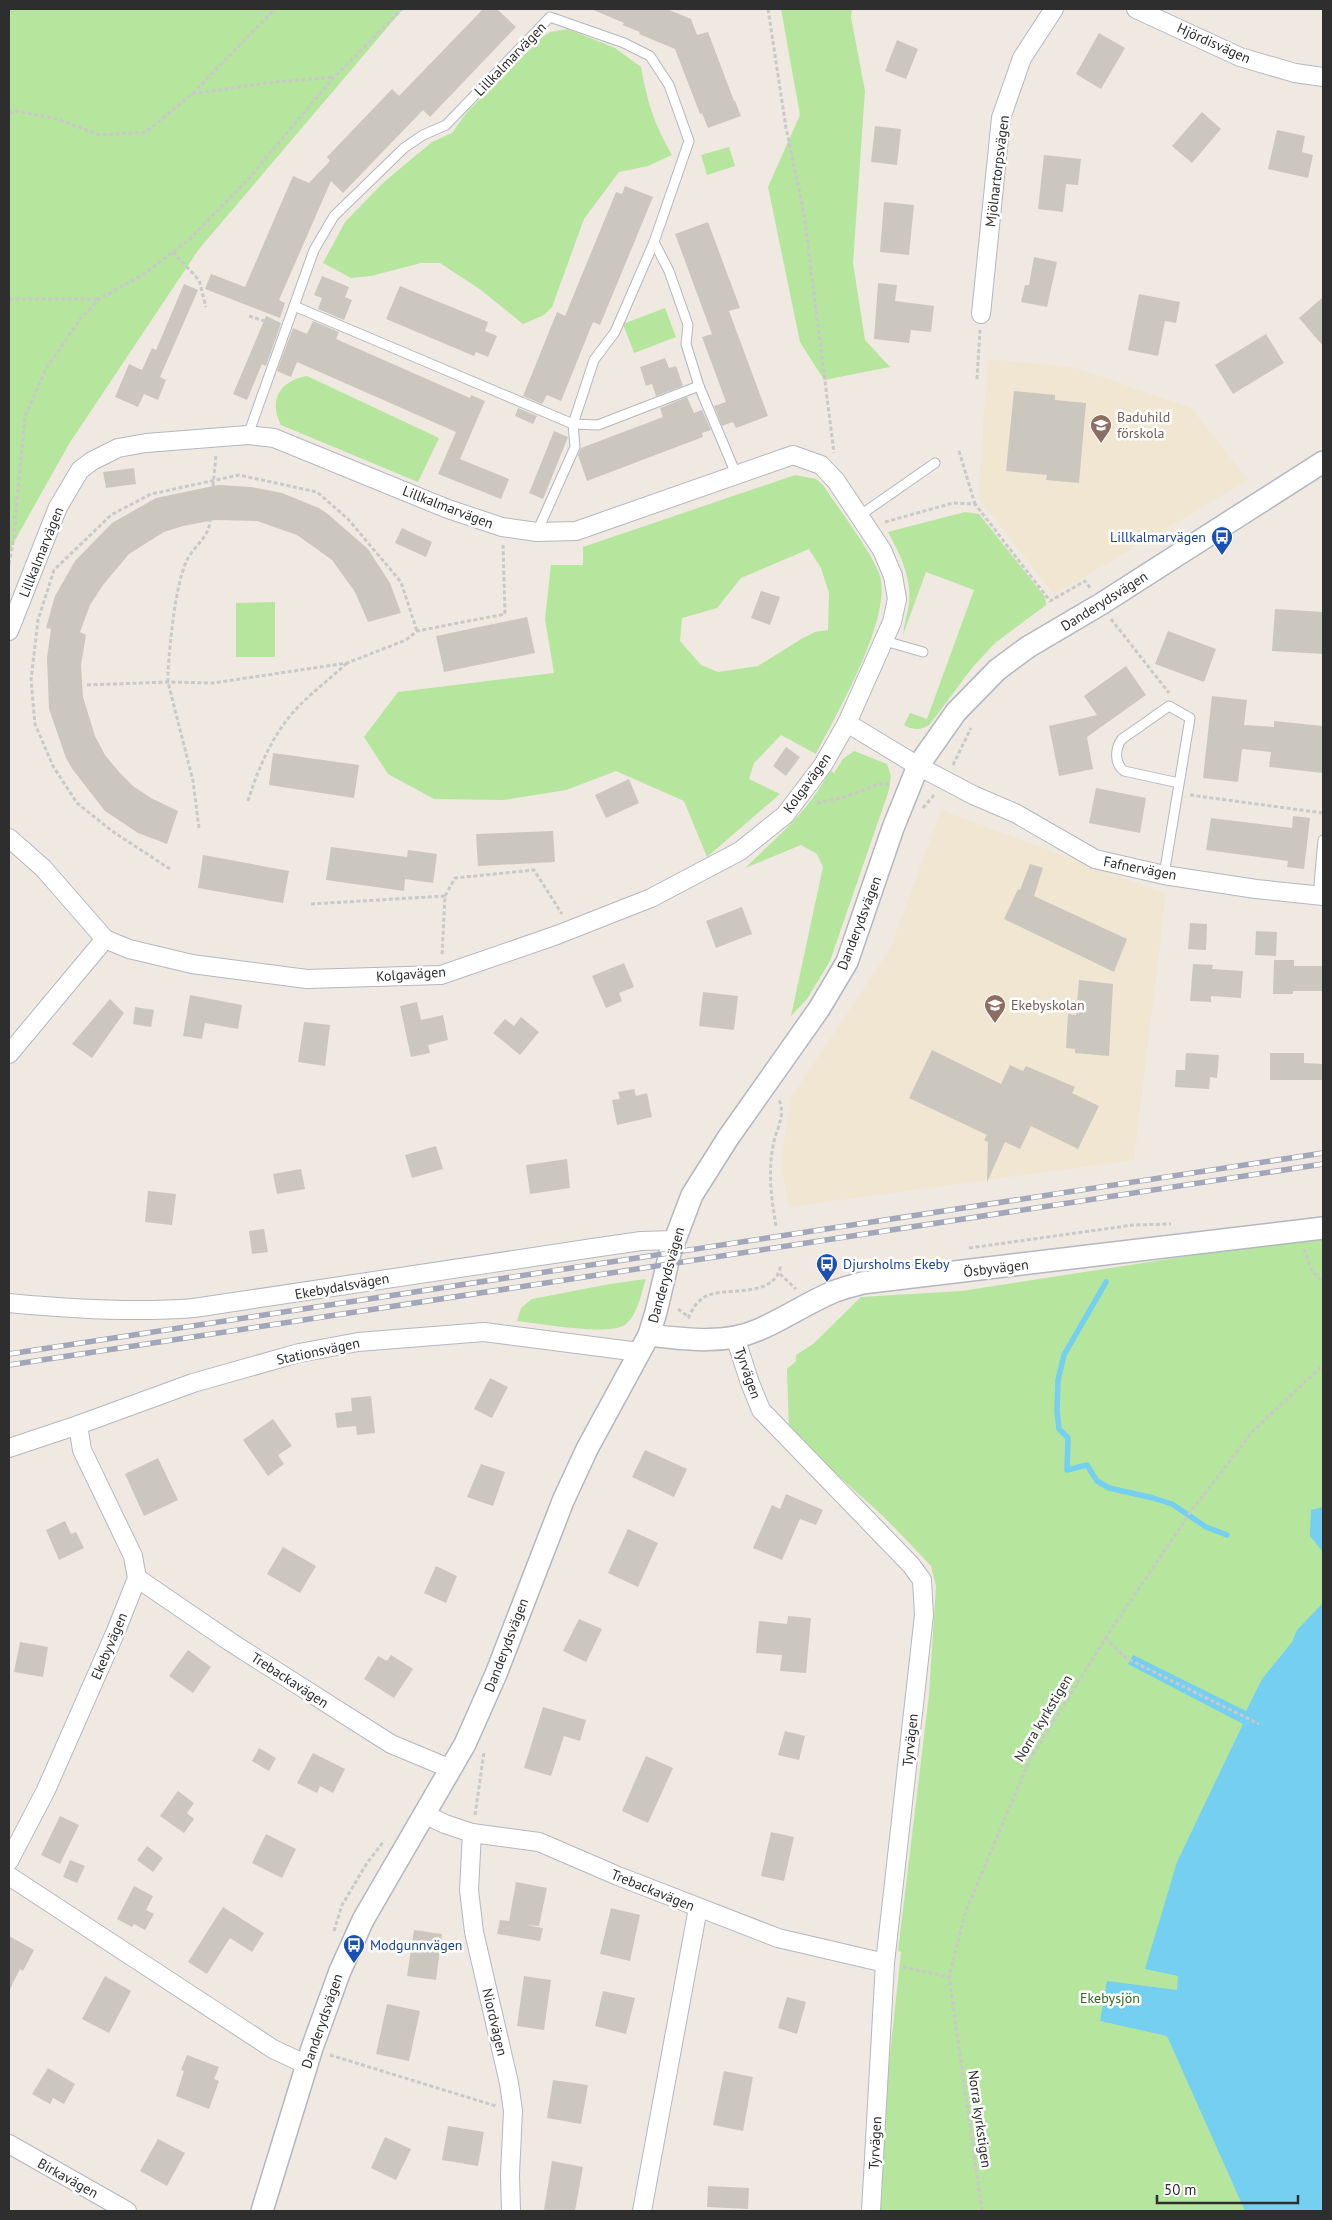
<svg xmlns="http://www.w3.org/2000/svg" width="1332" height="2220" viewBox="0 0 1332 2220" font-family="'PT Sans',sans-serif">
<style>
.education{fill:#f0e6d1}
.green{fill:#b6e59e;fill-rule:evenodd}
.water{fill:#75cff0}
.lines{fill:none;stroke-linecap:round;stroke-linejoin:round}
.stream{stroke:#75cff0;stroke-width:5.5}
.building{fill:#cbc7bf}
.service-casing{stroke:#b4b7c1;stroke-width:11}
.minor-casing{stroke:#b4b7c1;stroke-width:20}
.tertiary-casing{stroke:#b4b7c1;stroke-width:24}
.path{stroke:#c9c9c9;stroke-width:3;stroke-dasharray:4 2.5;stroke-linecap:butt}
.service{stroke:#fff;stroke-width:9}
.minor{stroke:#fff;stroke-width:18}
.tertiary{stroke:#fff;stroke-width:21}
.rail-casing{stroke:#a3a6b8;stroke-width:5.5}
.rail{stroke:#fff;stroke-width:4;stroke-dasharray:11;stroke-linecap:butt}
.labels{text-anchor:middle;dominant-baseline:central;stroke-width:5;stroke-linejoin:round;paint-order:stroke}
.street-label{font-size:14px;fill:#2e2e2e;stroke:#fff}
.education-label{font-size:14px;fill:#785e54;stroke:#fff;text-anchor:start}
.transit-label{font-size:14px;fill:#164399;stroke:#fff;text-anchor:start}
.park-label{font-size:14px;fill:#2c6e1b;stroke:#fff}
</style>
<rect width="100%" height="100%" fill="#efe9e1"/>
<g class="education">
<polygon points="988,359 1076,368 1191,408 1248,480 1054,595 978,498"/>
<polygon points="941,810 1166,894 1134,1160 789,1207 781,1165 790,1099 890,949"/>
</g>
<g class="green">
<polygon points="9,9 403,9 199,249 69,444 9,551"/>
<polygon points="781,9 852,9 851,17 865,91 853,263 865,340 890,367 824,380 800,342 768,187 800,115"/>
<path d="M568,29L615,48L641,67C648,104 653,121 672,155L648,166L619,172L584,219L552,307L544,315L523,324L481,290L440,263H421L371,276L351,278L323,263L345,222L384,182L432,142L452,133L467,112L541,38L550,32Z"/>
<polygon points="729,147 735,166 707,175 701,155"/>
<polygon points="665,308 676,337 634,353 623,324"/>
<path d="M307,376L439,438L418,482L281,425C268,400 280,381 307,376Z"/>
<path d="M795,475L816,479L823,485C838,508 872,552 880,576C892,619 836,715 816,754L781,735L754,763L749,779L780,794L707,857L684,801L616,771L566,790L504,800L434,799L388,774L364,737L398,692L554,673L545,619L551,565H583V547ZM809,549L821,568L829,593L828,630L815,632L803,638L758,666L718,672L701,665L680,641L682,618L717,608L741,578Z"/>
<path d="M965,512L979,514L1045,597L1046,605L995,643L972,668L930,724C921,731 913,730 904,725L910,713L927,719L974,590L926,572L903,635C904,624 907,615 909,604C912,578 900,554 888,532Z"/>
<polygon points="275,602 275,657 236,657 236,603"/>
<path d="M854,751L887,764L891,776L889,790L830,961L807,999L791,1016L823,867L817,854L801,845L745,868C776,838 811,809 830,770L834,773L843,759Z"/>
<polygon points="1323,1235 1323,2211 873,2211 901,1952 898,1951 929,1695 936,1586 931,1566 914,1548 884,1517 789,1431 787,1369 796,1361 796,1355 813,1344 861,1297 962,1291"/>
<path d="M646,1279C641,1293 638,1314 626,1324C611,1337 538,1323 517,1321L521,1308L532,1299L610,1284Z"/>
</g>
<g class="water">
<polygon points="1323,1507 1323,1552 1310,1536 1311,1510"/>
<polygon points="1323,1603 1323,2211 1245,2211 1167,2036 1100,2021 1107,1981 1177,1990 1178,1976 1145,1969 1177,1862 1243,1724 1128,1664 1133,1655 1246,1711 1262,1679 1292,1642 1297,1630"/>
</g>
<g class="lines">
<polyline class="stream" points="1106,1282 1064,1355 1058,1380 1057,1411 1059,1429 1068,1438 1067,1470 1087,1465 1097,1481 1109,1488 1153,1498 1172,1504 1206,1527 1227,1535"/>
</g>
<g class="building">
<polygon points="483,9 497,9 516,27 430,117 423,110 343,193 331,181 279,300 285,303 280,318 205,289 211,274 245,287 293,176 309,183 330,161 327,157 392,89 399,96"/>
<polygon points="591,9 667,9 691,19 697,35 708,32 734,101 735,101 741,116 708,128 702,113 700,114 675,49 639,34 640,32 622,25 624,23"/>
<polygon points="1099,33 1125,48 1101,89 1076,74"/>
<polygon points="897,40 918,49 906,79 885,71"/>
<polygon points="1202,112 1221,129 1192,163 1172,146"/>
<polygon points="875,126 901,129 897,165 871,162"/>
<polygon points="1277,130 1305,136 1302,152 1313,155 1308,178 1268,169"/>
<polygon points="1044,155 1081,159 1078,185 1066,184 1063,212 1038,209"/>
<polygon points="625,186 653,197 600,325 593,322 561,401 547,395 542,404 523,396 557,312 565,316 616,192 622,194"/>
<polygon points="884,202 914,205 909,255 880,252"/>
<polygon points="708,222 740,308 729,311 768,416 736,428 733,422 722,426 714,406 726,402 702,337 712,334 675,234"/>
<polygon points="1034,257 1057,262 1047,307 1021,302 1025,285 1029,285"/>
<polygon points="322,276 349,287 345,297 352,300 344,320 318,309 322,298 314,295"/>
<polygon points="878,283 897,285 895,301 934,306 931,332 911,330 909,343 874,339"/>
<polygon points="184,284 198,290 160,377 166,380 158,400 144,394 138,407 115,397 129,364 142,370 152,348 156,350"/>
<polygon points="400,286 488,322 485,331 497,336 488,357 476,352 474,356 386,319"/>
<polygon points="1139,294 1180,302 1176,323 1165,321 1158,356 1128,350"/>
<polygon points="1323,297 1323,346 1299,318"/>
<polygon points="266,316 281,323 266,366 262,364 247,400 233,394"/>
<polygon points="313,321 339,332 336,339 470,398 471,395 485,401 460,459 509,479 501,499 438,474 456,432 297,362 291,377 277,371 293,328 307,334"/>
<polygon points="1266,334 1284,363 1233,394 1215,365"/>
<polygon points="665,358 669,368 676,366 683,386 656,396 652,384 646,386 640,367"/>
<polygon points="1014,391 1055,395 1055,400 1086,403 1079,483 1046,480 1047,475 1006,471"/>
<polygon points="687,397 694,413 702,410 711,430 702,433 703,437 587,481 578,455 581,448 663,417 660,408"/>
<polygon points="518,408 537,416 533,424 515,416"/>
<polygon points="554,431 568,437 543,499 529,493"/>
<polygon points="134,468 136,484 106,488 103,472"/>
<polygon points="218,485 251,487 282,493 319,508 329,515 368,549 390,583 401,613 368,622 355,592 332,560 297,535 257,521 215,520 183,526 164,532 129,554 103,585 90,605 80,632 86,635 81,665 83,697 95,736 105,755 119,772 133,786 151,798 178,811 167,844 138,833 105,811 73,770 66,758 49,709 47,658 51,629 46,628 55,596 75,561 112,523 156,498"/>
<polygon points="402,528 432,542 426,557 395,543"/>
<polygon points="761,591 780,597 770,625 751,618"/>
<polygon points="1275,609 1323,612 1323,654 1272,651"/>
<polygon points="527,617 535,653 444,672 436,636"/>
<polygon points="1168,631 1216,649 1204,682 1155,664"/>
<polygon points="1126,666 1146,695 1087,737 1093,769 1059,776 1049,726 1097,715 1084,696"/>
<polygon points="1212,696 1247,700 1244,725 1274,727 1274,721 1323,726 1323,773 1269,767 1271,752 1242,749 1238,782 1203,778"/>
<polygon points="786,747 800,757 786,776 773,766"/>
<polygon points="273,753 359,765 354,798 269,785"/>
<polygon points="629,779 639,803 606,818 595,795"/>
<polygon points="1096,788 1146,798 1140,833 1089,823"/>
<polygon points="1293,816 1310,818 1304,869 1287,867 1288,861 1206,850 1211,818 1292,828"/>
<polygon points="553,831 555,862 478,866 476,834"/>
<polygon points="331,847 407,857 408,850 437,854 433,883 405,879 404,891 326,880"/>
<polygon points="203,855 289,871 283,903 198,888"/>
<polygon points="1030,864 1043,868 1034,896 1127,939 1114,972 1004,919 1018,889 1020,890"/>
<polygon points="742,907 752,934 716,948 706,921"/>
<polygon points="1190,923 1207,924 1206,950 1188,949"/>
<polygon points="1256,931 1277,932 1276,956 1255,955"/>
<polygon points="1274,960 1294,960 1294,966 1323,966 1322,991 1293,991 1293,994 1273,994"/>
<polygon points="624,963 634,987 619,993 622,1001 606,1008 592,976"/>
<polygon points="1193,964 1213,965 1212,969 1243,971 1241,998 1211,996 1211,1002 1190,1001"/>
<polygon points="1079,980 1113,984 1109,1056 1075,1053 1075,1049 1066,1048 1068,1014 1076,1015"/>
<polygon points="703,992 738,996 734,1030 699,1026"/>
<polygon points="190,995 242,1005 238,1029 205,1023 202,1039 183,1036"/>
<polygon points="110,999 124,1013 92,1058 72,1044"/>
<polygon points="417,1002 421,1020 443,1015 448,1040 428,1045 430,1053 411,1057 400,1006"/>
<polygon points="135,1007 154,1010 151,1027 133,1024"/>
<polygon points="521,1017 539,1032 520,1055 493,1033 505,1019 514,1026"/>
<polygon points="304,1022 330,1025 325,1066 298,1062"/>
<polygon points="932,1050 1001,1084 1010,1065 1023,1071 1026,1066 1075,1087 1072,1093 1099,1106 1078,1149 1031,1126 1020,1149 1005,1142 987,1182 988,1142 984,1140 987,1135 909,1098"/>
<polygon points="1186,1053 1219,1055 1217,1078 1210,1077 1209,1089 1175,1087 1176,1070 1185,1070"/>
<polygon points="1270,1053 1304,1053 1304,1063 1323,1064 1323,1080 1270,1080"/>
<polygon points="634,1089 636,1096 647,1093 652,1117 617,1125 612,1100 620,1099 618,1092"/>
<polygon points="436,1146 443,1169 412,1178 405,1155"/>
<polygon points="567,1159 570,1188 530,1194 526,1165"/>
<polygon points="301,1169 305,1189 277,1194 273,1174"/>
<polygon points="148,1191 176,1194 172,1225 145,1222"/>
<polygon points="264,1229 268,1252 252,1254 249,1231"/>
<polygon points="490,1378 508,1387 492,1418 474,1409"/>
<polygon points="371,1396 375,1433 357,1435 356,1426 337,1428 335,1413 352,1411 351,1398"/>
<polygon points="273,1419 292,1446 278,1455 284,1464 268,1476 243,1440"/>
<polygon points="645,1450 687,1469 674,1497 632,1477"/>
<polygon points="158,1458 178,1500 144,1516 125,1474"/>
<polygon points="481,1464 505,1472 493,1506 467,1497"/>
<polygon points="786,1494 823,1510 816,1525 800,1519 782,1560 753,1548 772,1505 780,1509"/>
<polygon points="65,1521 71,1534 76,1532 84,1548 59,1560 46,1530"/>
<polygon points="628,1529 658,1543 638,1587 608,1573"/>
<polygon points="283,1547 316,1566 300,1593 267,1574"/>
<polygon points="436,1566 457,1576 446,1603 424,1593"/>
<polygon points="788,1616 811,1618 806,1673 780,1671 782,1655 756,1653 759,1621 787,1624"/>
<polygon points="579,1619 602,1629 586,1662 563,1651"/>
<polygon points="20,1642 48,1647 43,1677 14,1672"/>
<polygon points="188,1650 211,1667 193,1693 169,1676"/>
<polygon points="391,1655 413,1669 394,1698 364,1679 378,1656 387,1661"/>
<polygon points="543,1707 586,1720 580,1741 564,1736 551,1776 524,1768"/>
<polygon points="785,1731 805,1736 799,1760 778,1755"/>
<polygon points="259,1748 276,1758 269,1771 252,1761"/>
<polygon points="313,1753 345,1769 333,1793 320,1786 317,1793 297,1783"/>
<polygon points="646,1756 673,1768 648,1823 622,1811"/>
<polygon points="178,1791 194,1803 187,1813 194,1819 184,1833 160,1816"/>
<polygon points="60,1816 79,1825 60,1864 41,1855"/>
<polygon points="771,1832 794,1837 784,1881 761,1876"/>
<polygon points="266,1834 296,1849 282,1878 252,1863"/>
<polygon points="147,1846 163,1858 153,1872 137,1860"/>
<polygon points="70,1860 85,1866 77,1883 63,1877"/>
<polygon points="516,1882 547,1888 539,1926 526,1925 543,1928 540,1941 497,1934 500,1920 509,1921"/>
<polygon points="134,1886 153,1896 146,1910 154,1914 145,1930 134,1924 132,1927 117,1919"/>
<polygon points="223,1907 264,1933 252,1952 230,1938 207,1974 188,1962"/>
<polygon points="611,1908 640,1915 630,1961 600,1954"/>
<polygon points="414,1930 442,1934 436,1980 407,1976"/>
<polygon points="9,1936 34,1950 23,1971 20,1969 9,1991"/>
<polygon points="105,1976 131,1991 109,2033 82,2019"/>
<polygon points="524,1976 551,1980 544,2030 517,2026"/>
<polygon points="603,1991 635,1998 626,2034 595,2026"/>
<polygon points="787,1997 806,2002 797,2034 778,2028"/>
<polygon points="387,2004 420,2011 409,2061 376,2054"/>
<polygon points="187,2055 219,2067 214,2079 219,2081 209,2109 176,2096 184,2071 181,2070"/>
<polygon points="48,2068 75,2084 64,2104 53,2098 50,2104 32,2094"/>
<polygon points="724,2071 753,2077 743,2131 713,2125"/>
<polygon points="553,2080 588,2085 581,2124 547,2118"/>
<polygon points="448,2126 484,2132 478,2166 442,2160"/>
<polygon points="385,2137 411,2149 396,2180 371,2168"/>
<polygon points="158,2139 185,2153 167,2186 140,2171"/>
<polygon points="552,2161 583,2167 575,2211 544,2210"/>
<polygon points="708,2186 749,2188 748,2209 707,2207"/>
</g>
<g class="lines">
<g class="service-casing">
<g id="service">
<polyline points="294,306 573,424 598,425 699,386"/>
<polyline points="248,435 314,250 334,216 404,148 423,135 446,125 550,17 624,43 650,56 669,85 689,141 654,242 669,271 688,325 686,344 699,386 736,474"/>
<polyline points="859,516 935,463"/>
<polyline points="537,532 575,447 573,424 594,360 615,332 654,242"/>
<polyline points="885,641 923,652"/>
<path d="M1164,875L1190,718L1169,706L1122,739C1115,748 1114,763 1124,771L1179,783"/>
<polyline points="1318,896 1323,840"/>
</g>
</g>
<g class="minor-casing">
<g id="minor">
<polyline points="1136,9 1240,57 1295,73 1323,77"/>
<polyline points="981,314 1001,118 1022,58 1054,9"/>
<polyline points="9,631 58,507 80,470 92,461 118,448 146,443 248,435 274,438 448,509 502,527 537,532 576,531 793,455 821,465 836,481 882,550 893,576 897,599 892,622 847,723 918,766 973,795 1015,813 1095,859 1164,875 1256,889 1323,896"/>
<polyline points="9,838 43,868 105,939"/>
<polyline points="9,1054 105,939 129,949 192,964 307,979 441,975 557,935 651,898 740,851 785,815 823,765 847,723"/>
<path d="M9,1303C70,1309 132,1313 194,1308L593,1248L641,1241L675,1240"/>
<polyline points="735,1337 750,1383 761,1410 911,1565 922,1580 924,1615 885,1963 871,2211"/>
<polyline points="9,1448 78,1425 193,1383 299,1353 358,1342 484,1332 639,1352"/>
<polyline points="137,1578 232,1643 391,1744 451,1769"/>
<polyline points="424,1814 445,1824 472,1833 539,1842 618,1876 778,1938 885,1963"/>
<polyline points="472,1833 469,1890 474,1932 509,2083 513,2111 510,2174 511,2211"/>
<polyline points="9,1861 46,1790 116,1631 137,1578 133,1556 82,1450 78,1425"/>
<polyline points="9,1876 273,2049 307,2065"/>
<polyline points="9,2144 127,2211"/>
<polyline points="642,2211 698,1908"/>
</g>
</g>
<g class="tertiary-casing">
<g id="tertiary">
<path d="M649,1335C684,1339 724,1345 758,1330C784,1319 807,1303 833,1292C842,1288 853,1286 862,1283L1323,1228"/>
<polyline points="262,2211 312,2048 340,1971 363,1920 465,1744 496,1674 563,1501 587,1449 649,1335 656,1312 670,1253 692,1195 728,1138 819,1009 847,962 893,828 918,766 956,712 997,670 1028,647 1101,604 1323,462"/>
</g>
</g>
<g class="path">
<polyline points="768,9 786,128 804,214 834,453"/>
<polyline points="192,94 267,83 334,77"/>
<polyline points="9,113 16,111 57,119 100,135 146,132 192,94 275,9"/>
<polyline points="173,252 199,280 206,307"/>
<polyline points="9,299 99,299"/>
<polyline points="249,316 274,324"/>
<polyline points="977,379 980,330"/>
<polyline points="959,451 975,504"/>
<polyline points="213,486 216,455"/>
<polyline points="885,522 953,503 975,504 1050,601 1085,581 1091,589"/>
<polyline points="9,564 13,543 25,416 46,369 81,318 99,299 144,274 189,240 249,178 334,77 402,9"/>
<polyline points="1111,619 1169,693"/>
<polyline points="87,685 168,682 213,683 347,663 406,640 417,631 505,614 503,545"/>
<polyline points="953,765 971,728"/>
<polyline points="1190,795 1323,813"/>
<path d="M248,801C258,768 273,734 296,709C311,693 330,679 347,663"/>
<polyline points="817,803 845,797 879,784 890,784"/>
<polyline points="923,808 935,794"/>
<path d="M199,828L193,781L168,682V672C170,643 175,585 187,560C194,546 209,537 210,521"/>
<polyline points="170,869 112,831 77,803 53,766 35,724 31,680 38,620 54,570 111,515 151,494 239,475 317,492 348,519 401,582 417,631"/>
<polyline points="445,896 455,878 534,870 562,914"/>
<polyline points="311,904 445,896 442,956"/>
<path d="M776,1226C771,1196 767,1168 775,1137C779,1125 785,1112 779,1100"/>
<polyline points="969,1248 1133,1225 1171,1224"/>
<polyline points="1304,1249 1312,1271 1323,1282"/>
<polyline points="780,1274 796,1289"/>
<polyline points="678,1309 690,1318"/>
<path d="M688,1318C693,1308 699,1297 712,1294C735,1288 776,1297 781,1264"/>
<polyline points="1105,1638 1126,1658 1259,1724"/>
<polyline points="475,1815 484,1752"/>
<polyline points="334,1931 342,1905 367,1863 384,1841"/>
<polyline points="903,1967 949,1977"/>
<polyline points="330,2055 496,2106"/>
<polyline points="982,2211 949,1977 965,1913 1030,1759 1110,1631 1192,1510 1253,1431 1323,1365"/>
</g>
<use href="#service" class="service"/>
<use href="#minor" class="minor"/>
<use href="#tertiary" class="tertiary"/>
<g class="rail-casing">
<g id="rail">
<polyline points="9,1354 1323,1153"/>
<polyline points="9,1365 1323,1164"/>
</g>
</g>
<use href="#rail" class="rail"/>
</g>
<defs>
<g id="school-pin" transform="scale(1.125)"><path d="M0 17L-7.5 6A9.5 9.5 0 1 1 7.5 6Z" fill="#8d6e63" stroke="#fff"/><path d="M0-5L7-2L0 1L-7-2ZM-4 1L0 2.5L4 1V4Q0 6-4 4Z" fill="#fff"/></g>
<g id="bus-pin" transform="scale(1.125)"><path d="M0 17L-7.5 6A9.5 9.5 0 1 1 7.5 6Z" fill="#1a4fb4" stroke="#fff"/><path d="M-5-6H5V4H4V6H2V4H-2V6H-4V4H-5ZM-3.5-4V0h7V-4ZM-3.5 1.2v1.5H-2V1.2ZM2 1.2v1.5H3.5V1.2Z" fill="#fff"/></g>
</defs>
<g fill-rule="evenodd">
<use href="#school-pin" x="1101" y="425"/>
<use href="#bus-pin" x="1222" y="537"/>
<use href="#school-pin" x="995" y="1005"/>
<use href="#bus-pin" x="827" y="1264"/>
<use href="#bus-pin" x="354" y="1945"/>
</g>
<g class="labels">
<g class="street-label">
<text transform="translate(1214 43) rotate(24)">Hjördisvägen</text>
<text transform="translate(510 59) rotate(-46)">Lillkalmarvägen</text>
<text transform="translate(997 171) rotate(-83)">Mjölnartorpsvägen</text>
<text transform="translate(448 507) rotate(21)">Lillkalmarvägen</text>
<text transform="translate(41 552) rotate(-68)">Lillkalmarvägen</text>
<text transform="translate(1104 601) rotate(-32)">Danderydsvägen</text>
<text transform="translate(807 783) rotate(-54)">Kolgavägen</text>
<text transform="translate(1140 868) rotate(11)">Fafnervägen</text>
<text transform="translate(859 923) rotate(-69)">Danderydsvägen</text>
<text transform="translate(411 974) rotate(-4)">Kolgavägen</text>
<text transform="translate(996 1268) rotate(-7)">Ösbyvägen</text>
<text transform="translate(666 1275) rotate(-74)">Danderydsvägen</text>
<text transform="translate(342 1286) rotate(-10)">Ekebydalsvägen</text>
<text transform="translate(318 1351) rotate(-12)">Stationsvägen</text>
<text transform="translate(748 1373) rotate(71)">Tyrvägen</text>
<text transform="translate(506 1645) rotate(-69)">Danderydsvägen</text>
<text transform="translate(109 1646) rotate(-67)">Ekebyvägen</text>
<text transform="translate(290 1680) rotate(33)">Trebackavägen</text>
<text transform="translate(1043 1718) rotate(-59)">Norra kyrkstigen</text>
<text transform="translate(910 1740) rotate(-84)">Tyrvägen</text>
<text transform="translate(653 1890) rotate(22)">Trebackavägen</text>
<text transform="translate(322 2021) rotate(-71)">Danderydsvägen</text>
<text transform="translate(495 2022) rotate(77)">Niordvägen</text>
<text transform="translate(980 2119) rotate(82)">Norra kyrkstigen</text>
<text transform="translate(875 2143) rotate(-87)">Tyrvägen</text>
<text transform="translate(68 2178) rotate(29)">Birkavägen</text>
</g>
<g class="education-label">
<text x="1117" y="417">Baduhild<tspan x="1117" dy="16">förskola</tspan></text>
<text x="1011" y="1005">Ekebyskolan</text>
</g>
<g class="transit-label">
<text x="1206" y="537" text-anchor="end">Lillkalmarvägen</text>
<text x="843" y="1264">Djursholms Ekeby</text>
<text x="370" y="1945">Modgunnvägen</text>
</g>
<g class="park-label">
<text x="1110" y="1998">Ekebysjön</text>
</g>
</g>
<rect width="1332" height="2220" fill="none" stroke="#2e2e2e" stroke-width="20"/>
<path d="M1157 2195v8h141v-8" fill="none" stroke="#2e2e2e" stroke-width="2.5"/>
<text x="1164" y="2195" font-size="15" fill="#2e2e2e" stroke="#ffffff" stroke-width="4" paint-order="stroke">50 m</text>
</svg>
